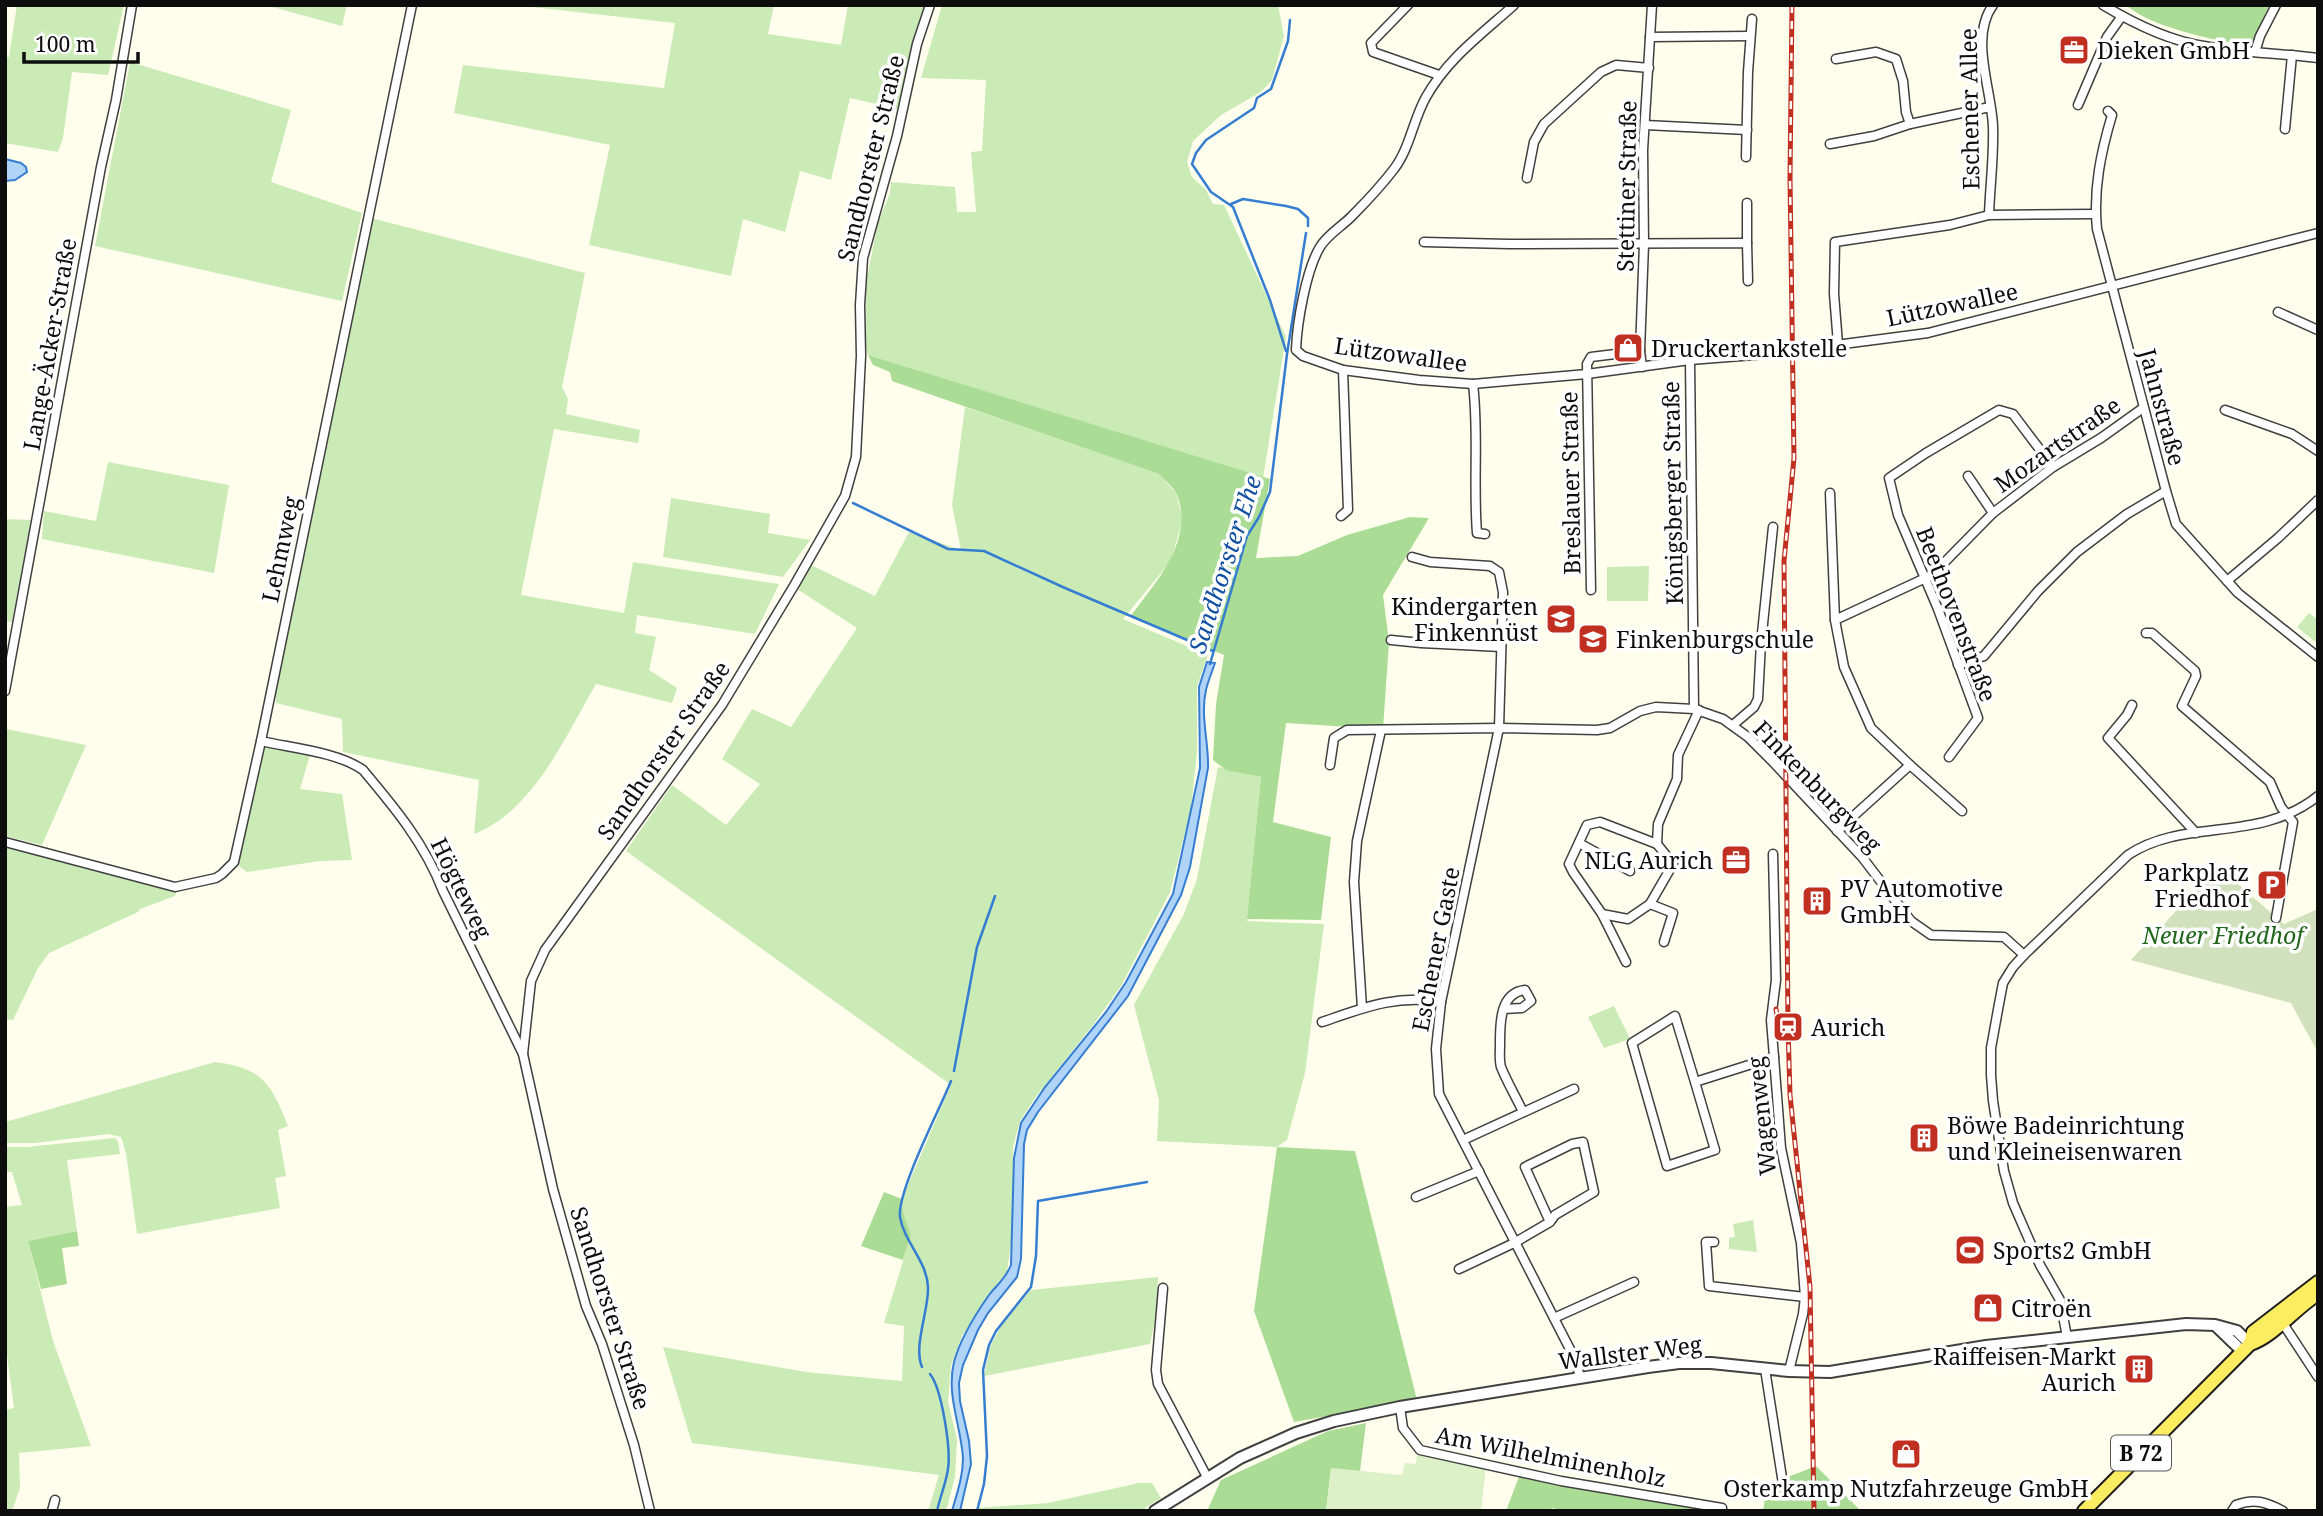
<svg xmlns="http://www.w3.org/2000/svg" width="2323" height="1516" viewBox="0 0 2323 1516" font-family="'Noto Serif',serif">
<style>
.green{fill:#caeab6}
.forest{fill:#abdc95}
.cemetery{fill:#d1e1be}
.pitch{fill:#ddf1c8}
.water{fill:#b0d3f8;stroke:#357dd1;stroke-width:2}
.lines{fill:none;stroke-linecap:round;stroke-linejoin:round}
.stream{stroke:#357dd1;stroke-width:2.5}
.minor-casing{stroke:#404040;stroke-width:11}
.tertiary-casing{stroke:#404040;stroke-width:14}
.primary-casing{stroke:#1e1e1e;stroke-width:16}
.minor{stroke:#fff;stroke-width:8}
.tertiary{stroke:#fff;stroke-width:10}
.primary{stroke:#fcec60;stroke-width:12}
.rail-casing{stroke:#c12f21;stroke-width:5}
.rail{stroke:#fff;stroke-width:2.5;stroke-dasharray:8;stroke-linecap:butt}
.labels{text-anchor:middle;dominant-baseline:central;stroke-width:7;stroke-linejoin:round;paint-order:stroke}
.shield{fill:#fff;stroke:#565656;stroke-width:2}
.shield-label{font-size:21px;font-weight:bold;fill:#0d0d0d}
.poi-label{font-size:23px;fill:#0d0d0d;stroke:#fff;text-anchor:start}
.street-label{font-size:23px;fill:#0d0d0d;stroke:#fff}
.park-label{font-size:23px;font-style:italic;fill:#21671b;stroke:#fff}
.water-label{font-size:24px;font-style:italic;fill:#1350a3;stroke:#fff}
</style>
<rect width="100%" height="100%" fill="#fffeed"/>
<g class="green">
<polygon points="17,5 124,5 108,75 72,72 63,138 58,152 5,143 5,57 9,57"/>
<polygon points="265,5 347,5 342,26"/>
<polygon points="514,5 774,5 768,34 841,45 848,5 925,5 897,109 850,98 831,180 800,171 785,232 743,219 731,276 589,245 610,145 454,113 463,65 664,88 675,23"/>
<polygon points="942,5 1278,5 1284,36 1272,80 1261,92 1221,115 1193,141 1187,162 1192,177 1206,190 1213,204 1224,205 1286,337 1263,478 868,355 866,349 866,282 878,223 890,193 891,182 955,187 957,212 976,212 971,152 982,151 986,80 921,78"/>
<polygon points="130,62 291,110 271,182 362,213 342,301 95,246"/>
<path d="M371,218L585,273L562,387L568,399L566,414L640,430L638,443L554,429L521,595L624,613L633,562L779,584L755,634L637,615L635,633L656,637L649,670L677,688L672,703L596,684C566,735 533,812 474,834L479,780L343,752L342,719L276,703L275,692Z"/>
<polygon points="965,407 1159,474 1176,493 1183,520 1170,562 1123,619 1208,655 1197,686 1197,750 1191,809 1170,892 1121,986 1093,1025 1035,1098 1020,1121 1013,1147 1015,1213 1007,1272 990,1293 962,1336 951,1365 948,1401 957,1440 955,1477 946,1511 928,1511 939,1475 692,1443 663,1347 806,1372 902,1381 904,1326 884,1323 911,1235 903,1212 902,1199 951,1085 626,851 672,785 726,825 760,784 722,759 752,709 791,727 857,628 797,589 811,565 875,596 909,532 961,550 952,505"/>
<polygon points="108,462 229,485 214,573 42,539 44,511 96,521"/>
<polygon points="671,498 770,514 768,533 810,540 783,577 663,557"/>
<polygon points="5,519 31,520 12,622 5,621"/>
<polygon points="1649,566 1648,601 1607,601 1607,567"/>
<polygon points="2309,613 2318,620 2318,644 2297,627"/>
<polygon points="6,729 86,745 42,845 5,836"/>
<polygon points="270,745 310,755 300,789 342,794 352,860 320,861 247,872 239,866 239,856 265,746"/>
<polygon points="1218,767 1261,777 1247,921 1324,924 1305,1073 1287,1140 1277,1147 1157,1141 1159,1100 1134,1005 1184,914 1197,879"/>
<polygon points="5,845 177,890 175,896 140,909 138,912 49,953 38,968 13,1020 5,1019"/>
<polygon points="1614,1006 1630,1039 1604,1048 1588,1017"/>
<path d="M215,1062C263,1068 271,1084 288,1126L278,1130L286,1176L275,1178L280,1208L137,1234L126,1153L121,1137L109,1134L35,1143H5V1122Z"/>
<polygon points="115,1138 118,1141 120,1154 67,1160 77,1231 28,1241 53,1341 91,1446 19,1453 20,1488 12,1511 5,1511 5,1410 14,1408 5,1340 5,1207 22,1205 12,1172 5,1172 5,1147 27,1147"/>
<polygon points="1753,1220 1757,1252 1729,1249 1729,1238 1735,1237 1733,1224"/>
<polygon points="1158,1277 1156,1316 1150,1344 984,1376 990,1347 1002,1324 1031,1290"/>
<polygon points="1139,1483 1152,1483 1161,1498 1140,1511 975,1511 976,1508 1048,1503"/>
</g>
<g class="forest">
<path d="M2126,5H2269L2252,46C2217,41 2152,28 2126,5Z"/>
<path d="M868,355L1270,479L1256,558L1298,556L1347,535L1410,517L1429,518L1383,595L1389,642L1383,729L1286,723L1273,822L1331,837L1321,920L1247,919L1261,777L1226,770L1213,760L1216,704L1224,655L1130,617C1155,583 1195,540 1177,495C1174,487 1164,480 1159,474L892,381L890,372L873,365Z"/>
<polygon points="1277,1147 1355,1151 1417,1400 1294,1422 1254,1311"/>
<polygon points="884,1192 902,1199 903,1212 911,1235 903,1260 861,1246"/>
<polygon points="77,1231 79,1246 62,1248 67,1284 41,1289 28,1241"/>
<polygon points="1366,1423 1360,1471 1331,1469 1326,1511 1207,1511 1221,1480 1328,1431"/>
<polygon points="1816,1466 1861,1511 1763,1511 1767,1485"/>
<polygon points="1520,1474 1730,1511 1566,1511 1552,1508 1550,1511 1506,1511"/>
</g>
<polygon class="cemetery" points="2217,866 2284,924 2318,909 2318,1053 2291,1003 2131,960"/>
<polygon class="pitch" points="1417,1452 1486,1467 1481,1511 1326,1511 1331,1468 1402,1475 1405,1463 1416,1464"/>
<g class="water">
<polygon points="5,159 21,163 26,167 27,172 15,180 5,181"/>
<path d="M1207,662L1215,663C1212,672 1208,681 1206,690C1200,715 1209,743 1208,768L1190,867L1181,895L1128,996L1038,1112L1027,1130L1024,1144L1021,1259L1017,1277L988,1313L978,1330L963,1365L959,1383L960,1401L969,1441L971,1464L960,1511H952C957,1493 963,1477 963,1458C961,1426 946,1395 954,1362C960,1339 975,1315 989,1295C997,1285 1006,1278 1011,1265L1014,1158L1021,1123L1045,1087L1106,1012L1126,982L1173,894L1200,768L1199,687Z"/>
</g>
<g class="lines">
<g class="stream">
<polyline points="1231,204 1243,199 1286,206 1298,209 1308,218 1308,226"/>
<polyline points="1286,351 1270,300 1233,207 1211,192 1192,164 1196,153 1206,140 1254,108 1257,98 1271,89 1288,41 1290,20"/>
<polyline points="853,503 948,549 984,551 1065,588 1213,651"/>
<polyline points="1210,664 1247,536 1259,517 1270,492 1287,354 1306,233"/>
<polyline points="954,1071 977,947 995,896"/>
<path d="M922,1367C913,1346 929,1310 928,1287C927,1261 904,1242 900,1217C897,1191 940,1109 951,1081"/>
<path d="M930,1374C942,1389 951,1449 948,1469C946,1483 940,1497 937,1511"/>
<polyline points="977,1511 984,1484 987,1456 983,1370 989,1345 996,1331 1031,1287 1036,1256 1038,1201 1147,1182"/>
</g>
<g class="minor-casing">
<g id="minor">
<polyline points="1408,5 1371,43 1373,52 1439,75"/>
<path d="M1514,5C1482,34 1448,58 1426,97C1413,120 1410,148 1394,169C1381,186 1366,202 1351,217C1341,227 1327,235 1320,247C1306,270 1297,323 1296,350L1303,356L1343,370L1419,380L1473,384L1587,374L1690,360L1767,354L1928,333L2318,233"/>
<path d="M2103,5C2133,23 2169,41 2204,46C2241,53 2280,53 2318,58"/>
<polyline points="1650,37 1750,36"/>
<polyline points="2255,52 2260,36 2276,5"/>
<polyline points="1836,59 1876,52 1896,59 1903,81 1906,112 1910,124"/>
<polyline points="2078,105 2107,37 2122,16"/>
<path d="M2108,111L2112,115C2101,152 2093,189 2097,229L2166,491L2176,524L2238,593L2318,657"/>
<polyline points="1645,125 1747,130"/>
<polyline points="2285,129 2292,55"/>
<polyline points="1830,144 1874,136 1910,124 1990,107"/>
<polyline points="1746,157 1748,72 1752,19"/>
<polyline points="1527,178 1534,142 1544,124 1601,72 1616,65 1649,68"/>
<polyline points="1747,203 1747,243"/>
<path d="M1989,215C1990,186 1994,156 1993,127C1992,90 1969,38 1993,5"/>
<polyline points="1424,242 1509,244 1747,243 1748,281"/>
<polyline points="2278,312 2318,330"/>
<polyline points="1838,344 1834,294 1835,242 1950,225 1989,215 2095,214"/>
<polyline points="1690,360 1694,709"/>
<polyline points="1642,367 1640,351 1644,244 1643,150 1652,5"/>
<path d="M1473,384C1479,433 1473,483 1477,533L1485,534"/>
<polyline points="2225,410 2292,434 2318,451"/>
<polyline points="1968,476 1993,513"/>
<polyline points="1830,493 1835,620 1844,667 1871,728 1910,765 1837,831"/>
<polyline points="1341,516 1348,510 1343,370"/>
<polyline points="1412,557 1430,562 1490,566 1499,572 1503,592 1499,728 1441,1002 1436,1049 1439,1094 1576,1361 1580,1378"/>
<polyline points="2227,581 2278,538 2318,500"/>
<polyline points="1591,590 1587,364 1591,357 1640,351"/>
<polyline points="1835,620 1932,575 1993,513 2053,467 2101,438 2143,408"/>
<polyline points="2146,633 2152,633 2195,671 2196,676 2182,706 2270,782 2281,807 2293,822 2276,918"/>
<polyline points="1391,640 1421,643 1501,647"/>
<polyline points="1958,665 1984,656 2038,591 2077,552 2127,514 2166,491"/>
<polyline points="5,691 101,167 116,100 132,5"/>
<polyline points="2132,705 2127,715 2108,738 2196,833"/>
<polyline points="1733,725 1754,707 1758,699 1761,643 1773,527"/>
<path d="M261,741C291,748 338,752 363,770C395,808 425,844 443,891L523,1054"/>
<polyline points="1949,757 1978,718 1938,609 1898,515 1889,478 1926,453 1999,410 2013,414 2053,467"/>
<polyline points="1330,765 1334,738 1347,730 1499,728 1597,730 1610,728 1640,711 1656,707 1694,709 1723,719 1748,737 1773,762 1862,857 1911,921 1931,935 2004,937 2024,955"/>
<polyline points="1910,765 1962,811"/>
<polyline points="5,842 175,887 216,878 222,874 234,862 261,741 412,5"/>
<polyline points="1579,843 1630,871"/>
<polyline points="1773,854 1776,980 1771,1020 1774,1057 1781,1148 1801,1243 1805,1297 1803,1314 1789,1371"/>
<polyline points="1650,904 1673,913 1664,942"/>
<polyline points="1602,914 1628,919 1650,904 1673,864 1657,844"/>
<polyline points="1626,962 1602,914 1573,872 1569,864 1587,825 1600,822 1657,844 1658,824 1677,779 1678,755 1699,710"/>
<polyline points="1362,1008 1354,882 1357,841 1381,730"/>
<path d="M1504,1009L1522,1008L1531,1001L1525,990C1499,993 1500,1025 1500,1045C1500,1052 1499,1060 1501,1067C1507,1082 1516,1097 1523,1112"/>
<path d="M1322,1022C1363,1008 1397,994 1441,1002"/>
<polyline points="1695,1082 1715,1150 1667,1166 1632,1043 1675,1016 1695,1082 1774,1057"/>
<polyline points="1463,1140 1574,1089"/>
<polyline points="1416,1197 1479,1171"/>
<polyline points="1714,1242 1706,1242 1709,1286 1805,1297"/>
<polyline points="1459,1269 1514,1243 1550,1222 1555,1215 1594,1192 1583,1142 1572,1144 1525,1167 1550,1222"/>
<polyline points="1163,1288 1156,1370 1158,1384 1207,1477"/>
<polyline points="1554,1318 1634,1282"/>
<polyline points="2282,1322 2318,1377"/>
<path d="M2067,1337L2060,1300L2040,1265L2013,1203L2004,1171L1993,1101L1991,1075V1048L1999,1004L2003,983L2013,967L2024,955L2128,855C2185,817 2258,844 2318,796"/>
<polyline points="1765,1369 1783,1484"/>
<polyline points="1400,1407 1403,1428 1420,1450 1561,1481 1722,1508"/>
<polyline points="52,1511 55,1500"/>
<polyline points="650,1511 634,1445 602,1344 586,1306 553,1189 523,1054 531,981 545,950 722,705 795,584 845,496 856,457 861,356 860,305 863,258 897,136 917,44 930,5"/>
<path d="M2232,1511L2236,1505C2254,1498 2266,1502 2283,1511"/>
</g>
</g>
<g class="tertiary-casing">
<g id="tertiary">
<polyline points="2217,1327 2242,1351"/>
<polyline points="1155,1511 1240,1458 1296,1433 1334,1421 1400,1407 1648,1367 1679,1363 1711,1363 1789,1371 1830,1372 1986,1346 2186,1324 2215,1325 2237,1331 2250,1344"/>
</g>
</g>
<g class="primary-casing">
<g id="primary">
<polyline points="2250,1344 2253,1332 2318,1282"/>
<path d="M2084,1511L2250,1344C2273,1337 2295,1308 2318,1294"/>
</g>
</g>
<use href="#minor" class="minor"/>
<use href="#tertiary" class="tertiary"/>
<use href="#primary" class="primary"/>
<g class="rail-casing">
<g id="rail">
<polyline points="1792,5 1790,178 1794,458 1784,561 1788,1027 1790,1095 1810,1287 1814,1511"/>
<polyline points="1776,1009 1780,1034"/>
</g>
</g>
<use href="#rail" class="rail"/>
</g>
<defs>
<g id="office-square" transform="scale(1.575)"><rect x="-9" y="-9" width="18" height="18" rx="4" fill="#c12f21" stroke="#fff"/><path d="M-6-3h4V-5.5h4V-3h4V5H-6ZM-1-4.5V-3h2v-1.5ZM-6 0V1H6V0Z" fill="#fff"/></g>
<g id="shop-square" transform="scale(1.575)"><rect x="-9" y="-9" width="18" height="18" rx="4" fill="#c12f21" stroke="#fff"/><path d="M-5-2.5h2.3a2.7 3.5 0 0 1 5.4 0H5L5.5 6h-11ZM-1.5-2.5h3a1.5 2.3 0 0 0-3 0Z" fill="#fff"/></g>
<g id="school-square" transform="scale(1.575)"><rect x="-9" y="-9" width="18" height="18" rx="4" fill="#c12f21" stroke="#fff"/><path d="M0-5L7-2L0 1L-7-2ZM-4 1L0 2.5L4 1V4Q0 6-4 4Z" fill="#fff"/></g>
<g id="parking-square" transform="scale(1.575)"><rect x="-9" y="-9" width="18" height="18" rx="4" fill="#c12f21" stroke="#fff"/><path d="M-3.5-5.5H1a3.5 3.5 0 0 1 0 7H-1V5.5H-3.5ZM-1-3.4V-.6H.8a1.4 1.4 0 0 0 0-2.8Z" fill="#fff"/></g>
<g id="building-square" transform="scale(1.575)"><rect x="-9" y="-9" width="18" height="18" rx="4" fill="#c12f21" stroke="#fff"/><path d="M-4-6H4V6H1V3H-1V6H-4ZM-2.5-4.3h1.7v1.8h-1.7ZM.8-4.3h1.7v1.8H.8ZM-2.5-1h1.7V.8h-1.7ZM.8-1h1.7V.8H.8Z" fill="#fff"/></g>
<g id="station-square" transform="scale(1.575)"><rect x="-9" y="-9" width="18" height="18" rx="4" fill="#c12f21" stroke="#fff"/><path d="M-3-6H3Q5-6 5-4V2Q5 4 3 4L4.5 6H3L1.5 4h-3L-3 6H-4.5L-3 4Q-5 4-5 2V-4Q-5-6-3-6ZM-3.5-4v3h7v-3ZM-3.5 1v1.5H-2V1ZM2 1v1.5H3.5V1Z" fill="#fff"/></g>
<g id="stadium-square" transform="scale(1.575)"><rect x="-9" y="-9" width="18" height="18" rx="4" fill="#c12f21" stroke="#fff"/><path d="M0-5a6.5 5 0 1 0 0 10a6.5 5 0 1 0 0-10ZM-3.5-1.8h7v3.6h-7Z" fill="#fff"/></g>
</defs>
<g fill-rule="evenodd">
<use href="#office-square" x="2074" y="50"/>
<use href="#shop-square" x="1628" y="348"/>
<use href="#school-square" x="1561" y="619"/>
<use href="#school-square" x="1593" y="639"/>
<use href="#office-square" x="1736" y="860"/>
<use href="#parking-square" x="2272" y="885"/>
<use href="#building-square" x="1817" y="901"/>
<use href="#station-square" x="1788" y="1027"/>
<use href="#building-square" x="1924" y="1138"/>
<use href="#stadium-square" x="1970" y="1250"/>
<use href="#shop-square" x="1988" y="1308"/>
<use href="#building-square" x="2139" y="1369"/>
<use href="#shop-square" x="1906" y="1454"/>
</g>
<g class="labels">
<rect class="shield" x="2111" y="1435.5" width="60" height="35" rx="5"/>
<g class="shield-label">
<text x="2141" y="1453">B 72</text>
</g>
<g class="poi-label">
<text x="2097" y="50">Dieken GmbH</text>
<text x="1651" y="348">Druckertankstelle</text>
<text x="1538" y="606" text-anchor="end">Kindergarten<tspan x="1538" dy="26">Finkennüst</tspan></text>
<text x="1616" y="639">Finkenburgschule</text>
<text x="1713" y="860" text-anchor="end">NLG Aurich</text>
<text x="2249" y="872" text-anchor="end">Parkplatz<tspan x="2249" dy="26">Friedhof</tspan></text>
<text x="1840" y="888">PV Automotive<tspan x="1840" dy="26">GmbH</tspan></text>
<text x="1811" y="1027">Aurich</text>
<text x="1947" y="1125">Böwe Badeinrichtung<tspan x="1947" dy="26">und Kleineisenwaren</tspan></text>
<text x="1993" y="1250">Sports2 GmbH</text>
<text x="2011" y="1308">Citroën</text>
<text x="2116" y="1356" text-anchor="end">Raiffeisen-Markt<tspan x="2116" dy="26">Aurich</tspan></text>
<text x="1906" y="1488" text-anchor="middle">Osterkamp Nutzfahrzeuge GmbH</text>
</g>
<g class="street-label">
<text transform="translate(1969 109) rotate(-91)">Eschener Allee</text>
<text transform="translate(870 158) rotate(-76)">Sandhorster Straße</text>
<text transform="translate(1626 186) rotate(-89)">Stettiner Straße</text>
<text transform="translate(1952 304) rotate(-12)">Lützowallee</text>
<text transform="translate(49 344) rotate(-80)">Lange-Äcker-Straße</text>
<text transform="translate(1401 354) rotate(8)">Lützowallee</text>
<text transform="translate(2163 407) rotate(75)">Jahnstraße</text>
<text transform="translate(2057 444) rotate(-35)">Mozartstraße</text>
<text transform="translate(1570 483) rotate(-91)">Breslauer Straße</text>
<text transform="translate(1672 493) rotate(-91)">Königsberger Straße</text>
<text transform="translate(280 549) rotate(-78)">Lehmweg</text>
<text transform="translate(1957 614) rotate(69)">Beethovenstraße</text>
<text transform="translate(663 750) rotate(-55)">Sandhorster Straße</text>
<text transform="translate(1818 786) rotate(46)">Finkenburgweg</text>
<text transform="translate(462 888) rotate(64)">Högteweg</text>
<text transform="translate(1435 949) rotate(-79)">Eschener Gaste</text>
<text transform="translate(1761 1116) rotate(-96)">Wagenweg</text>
<text transform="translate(611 1308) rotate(72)">Sandhorster Straße</text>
<text transform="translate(1630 1352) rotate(-7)">Wallster Weg</text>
<text transform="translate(1551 1456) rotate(11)">Am Wilhelminenholz</text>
</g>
<g class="park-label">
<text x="2223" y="935">Neuer Friedhof</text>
</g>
<g class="water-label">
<text transform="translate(1224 564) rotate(-72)">Sandhorster Ehe</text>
</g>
</g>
<rect width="2323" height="1516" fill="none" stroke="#0d0d0d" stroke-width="14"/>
<path d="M24 52v10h114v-10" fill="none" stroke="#0d0d0d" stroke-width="3.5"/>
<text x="35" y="52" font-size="21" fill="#0d0d0d" stroke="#ffffff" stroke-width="5" paint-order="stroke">100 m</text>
</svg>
